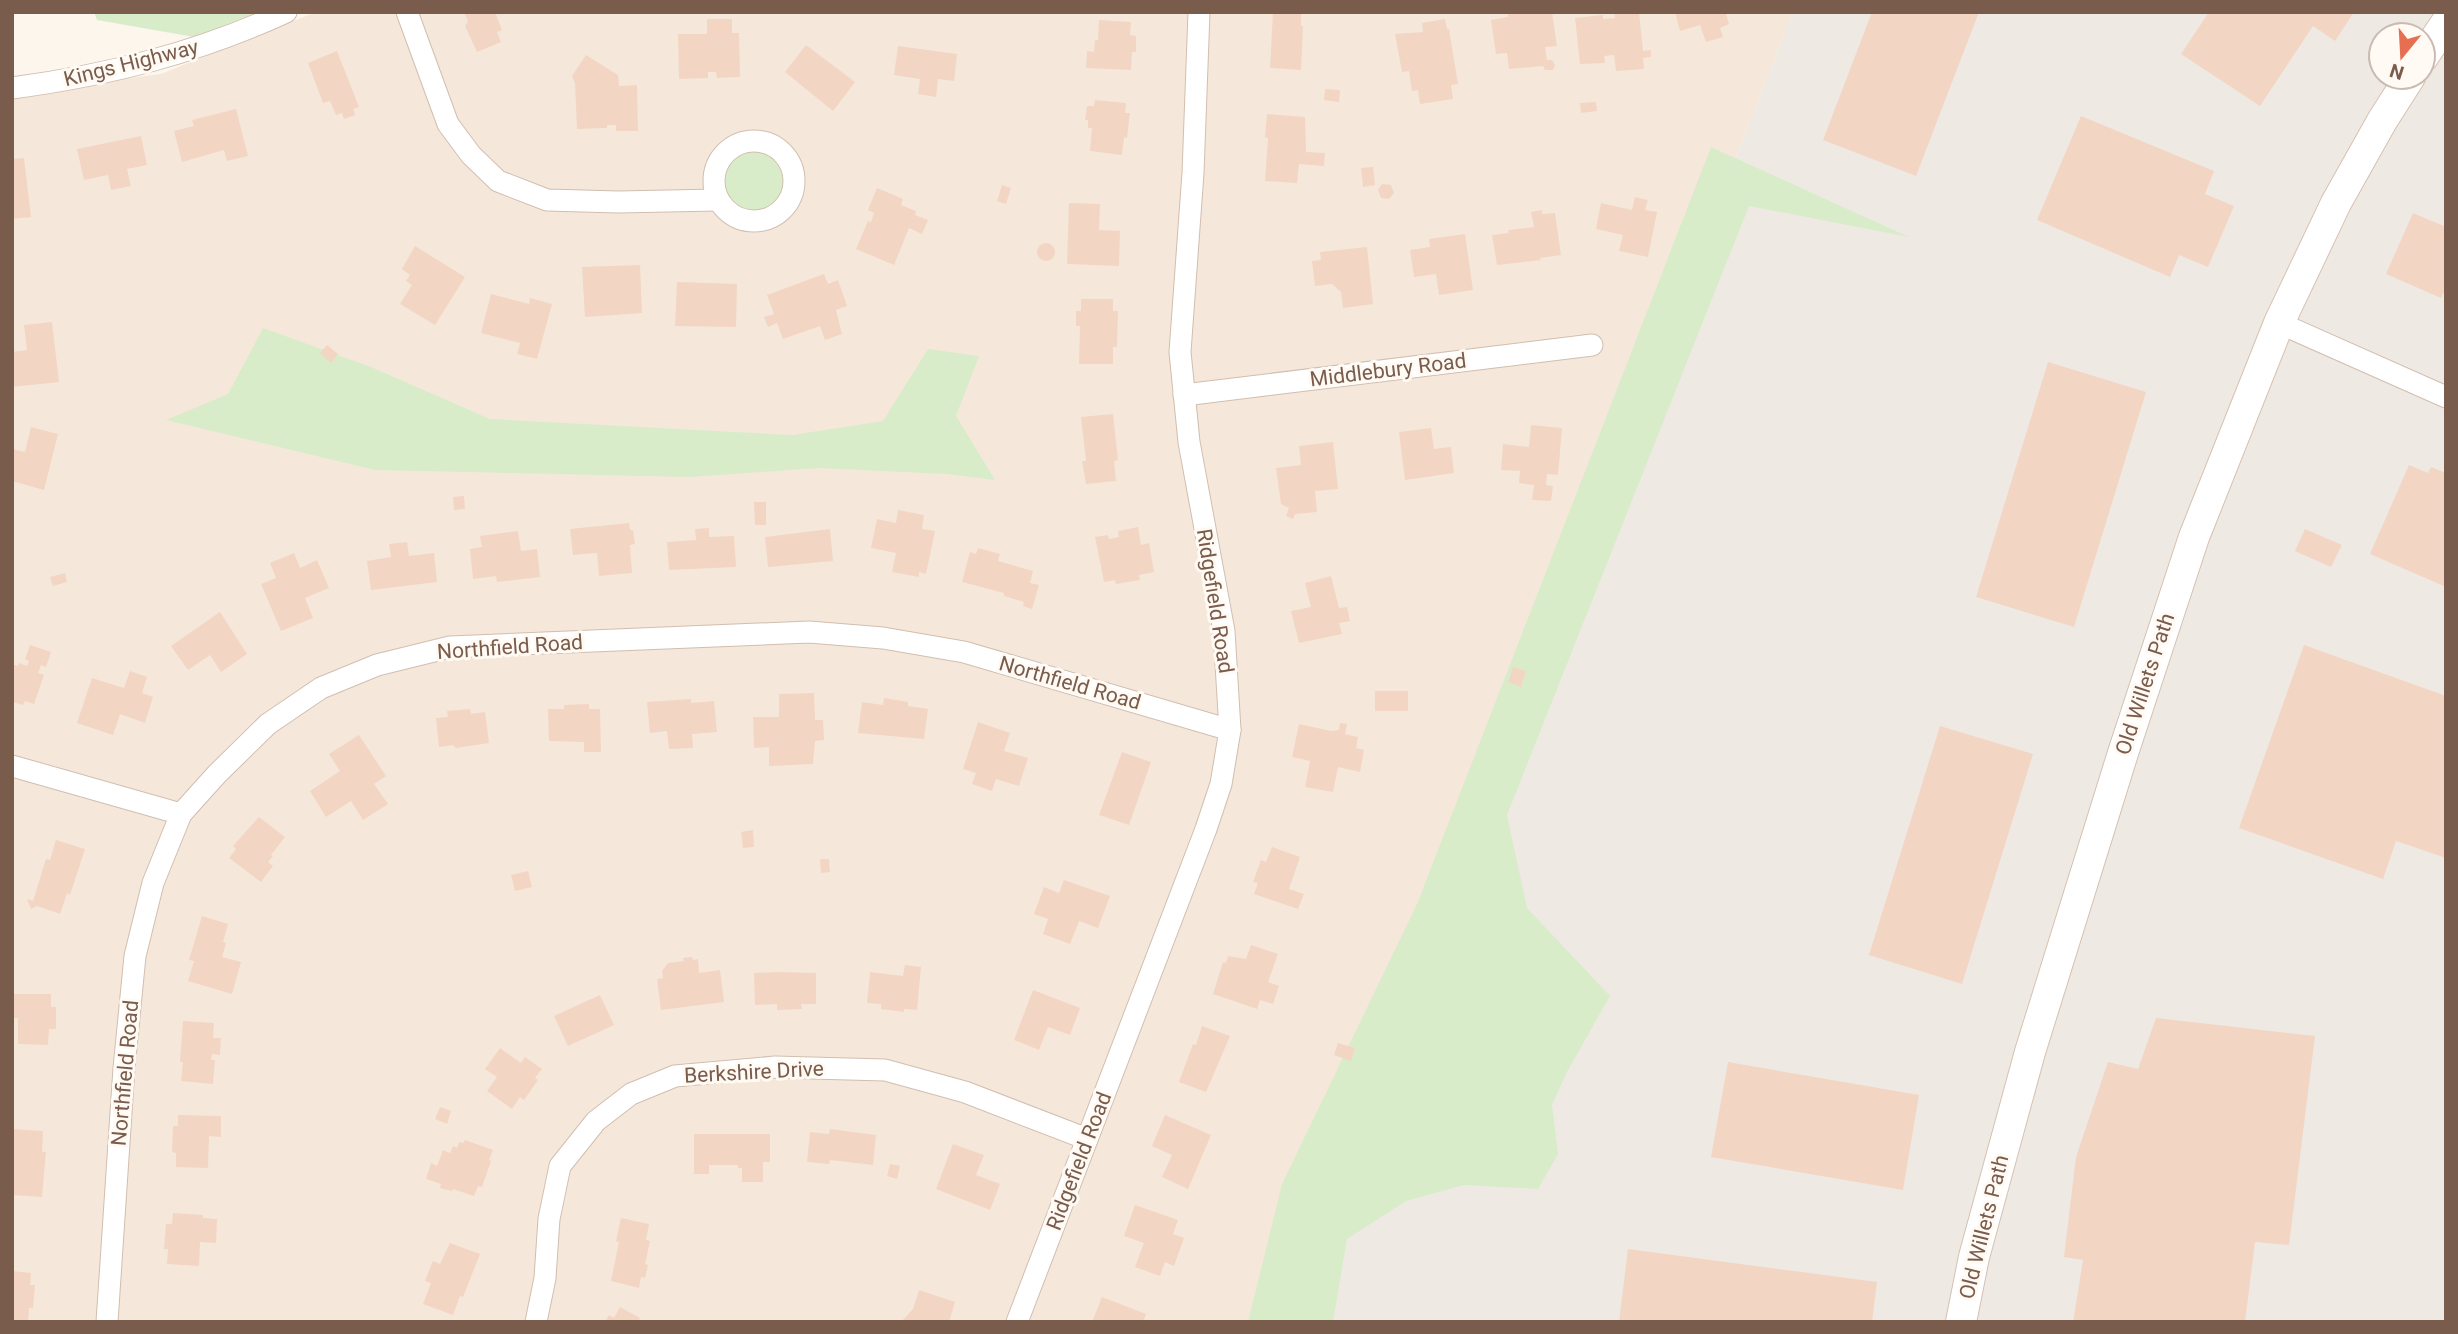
<svg xmlns="http://www.w3.org/2000/svg" width="2458" height="1334" viewBox="0 0 2458 1334" font-family="Roboto,sans-serif">
<style>
.residential{fill:#f5e8da}
.industrial{fill:#efe9e4;fill-rule:evenodd}
.green{fill:#d8ecc9}
.building{fill:#f3d5c3}
.lines{fill:none;stroke-linecap:round;stroke-linejoin:round}
.street-casing{stroke:#d1beb0;stroke-width:23}
.secondary-casing{stroke:#d6c0b0;stroke-width:32}
.street{stroke:#fff;stroke-width:21}
.secondary{stroke:#fff;stroke-width:30}
.labels{text-anchor:middle;dominant-baseline:central;stroke-width:6;stroke-linejoin:round;paint-order:stroke}
.street-label{font-size:21px;fill:#7a5c4d;stroke:#fffaf3}
</style>
<rect width="100%" height="100%" fill="#fdf6ec"/>
<polygon class="residential" points="316,12 1793,12 1276,1322 12,1322 12,93 161,74"/>
<path class="industrial" d="M1793,12H2446V1322H1276ZM2381,35H2423V77H2381Z"/>
<g class="green">
<polygon points="94,12 258,12 194,37 97,20"/>
<circle cx="755" cy="179" r="34"/>
<polygon points="1711,147 1909,237 1749,206 1507,815 1527,908 1610,996 1567,1072 1552,1105 1558,1154 1538,1189 1464,1185 1406,1201 1347,1239 1333,1322 1248,1322 1282,1184 1417,904"/>
<polygon points="263,328 371,367 490,419 792,435 883,421 928,349 979,356 956,416 995,480 946,474 819,468 689,477 375,470 166,420 228,394"/>
</g>
<g class="building">
<polygon points="464,12 495,12 502,30 497,32 501,42 477,52 465,26 468,21"/>
<polygon points="1273,12 1301,12 1301,26 1303,26 1301,70 1270,68"/>
<polygon points="1508,12 1552,12 1557,46 1545,47 1547,60 1552,60 1555,65 1553,70 1545,70 1543,66 1509,69 1507,53 1496,54 1491,20 1508,17"/>
<polygon points="1614,12 1639,12 1643,51 1651,50 1651,57 1643,58 1644,69 1616,71 1614,55 1604,56 1605,63 1580,64 1575,18 1603,15 1603,19 1615,18"/>
<polygon points="1675,12 1731,12 1731,13 1726,14 1729,24 1720,28 1723,37 1706,42 1700,25 1680,31"/>
<polygon points="1872,12 1979,12 1916,176 1823,140"/>
<polygon points="2209,12 2354,12 2335,41 2313,26 2260,106 2181,54"/>
<polygon points="707,19 732,19 732,33 739,33 740,77 717,78 716,72 708,72 708,78 679,79 678,34 707,34"/>
<polygon points="1445,19 1447,29 1449,29 1458,84 1451,85 1453,99 1420,104 1418,90 1412,91 1409,71 1402,72 1395,34 1423,32 1422,23"/>
<polygon points="1099,20 1131,22 1130,35 1136,36 1136,52 1132,52 1131,70 1086,68 1087,51 1094,52 1095,40 1098,40"/>
<polygon points="806,45 855,82 833,111 785,72"/>
<polygon points="898,46 957,54 954,81 938,79 936,97 918,94 920,79 894,75"/>
<polygon points="337,51 359,107 353,109 355,115 344,119 342,113 336,115 330,101 323,103 308,63"/>
<polygon points="586,55 618,75 619,86 637,85 638,131 616,131 616,125 607,125 607,128 577,129 575,83 572,76"/>
<polygon points="1325,89 1340,90 1339,102 1324,100"/>
<polygon points="1095,100 1126,103 1125,113 1130,113 1127,138 1124,137 1122,155 1090,151 1092,128 1088,128 1088,120 1085,120 1087,106 1094,106"/>
<polygon points="1596,102 1597,111 1581,113 1580,103"/>
<polygon points="236,109 248,156 227,161 224,150 182,162 174,131 194,126 192,120"/>
<polygon points="1267,114 1305,117 1306,152 1325,153 1324,166 1299,164 1297,183 1265,181 1268,138 1265,137"/>
<polygon points="2081,116 2214,171 2205,194 2234,206 2208,267 2179,255 2170,277 2037,220"/>
<polygon points="141,136 147,165 127,169 131,186 111,190 108,175 84,180 77,149"/>
<polygon points="24,158 31,217 12,219 12,159"/>
<polygon points="1373,167 1375,185 1363,187 1361,168"/>
<polygon points="1382,184 1391,185 1394,193 1389,199 1381,198 1378,190"/>
<polygon points="1002,185 1011,188 1006,204 997,201"/>
<polygon points="877,188 903,199 901,205 916,211 915,215 928,220 922,234 909,228 894,265 856,249 868,221 871,222 874,213 868,210"/>
<polygon points="1635,197 1648,200 1645,210 1657,212 1648,257 1619,251 1623,235 1596,229 1601,203 1632,210"/>
<polygon points="1069,203 1100,204 1099,230 1120,231 1119,266 1067,264"/>
<polygon points="1542,210 1542,214 1555,213 1561,255 1540,258 1541,260 1497,265 1492,235 1509,233 1508,230 1534,227 1531,212"/>
<polygon points="2413,213 2446,227 2446,288 2441,298 2386,274"/>
<polygon points="1465,234 1473,290 1439,295 1436,274 1414,277 1410,250 1430,247 1429,239"/>
<circle cx="1046" cy="252" r="9"/>
<polygon points="415,246 465,277 435,325 400,304 412,285 406,281 410,275 402,269"/>
<polygon points="1367,247 1373,304 1343,308 1341,292 1332,284 1315,286 1312,261 1321,260 1320,252"/>
<polygon points="640,265 642,313 585,317 582,267"/>
<polygon points="824,274 828,284 838,280 847,306 836,310 842,334 825,340 820,326 783,339 777,323 768,327 764,317 774,314 767,295"/>
<polygon points="677,282 737,284 736,327 675,326"/>
<polygon points="491,294 529,304 530,298 552,304 537,359 517,354 520,343 481,333"/>
<polygon points="1081,299 1113,299 1113,311 1118,311 1117,347 1113,347 1113,364 1079,364 1080,326 1076,326 1076,311 1081,311"/>
<polygon points="52,322 59,382 12,387 12,352 27,350 24,325"/>
<polygon points="327,345 338,354 331,363 320,353"/>
<polygon points="2048,362 2146,392 2074,627 1976,597"/>
<polygon points="1113,414 1118,460 1114,461 1116,481 1086,484 1082,461 1086,461 1081,417"/>
<polygon points="1531,425 1562,428 1558,475 1547,474 1546,485 1553,486 1551,501 1532,500 1534,485 1519,483 1520,471 1501,470 1503,444 1529,447"/>
<polygon points="31,427 58,434 44,490 12,481 12,449 25,452"/>
<polygon points="1431,428 1434,449 1451,447 1454,473 1405,480 1399,432"/>
<polygon points="1333,442 1338,489 1315,491 1317,512 1295,514 1293,519 1286,516 1289,508 1281,504 1276,468 1301,465 1299,446"/>
<polygon points="2409,465 2428,473 2431,467 2446,473 2446,587 2370,554"/>
<polygon points="464,496 465,509 454,510 453,497"/>
<polygon points="754,502 766,502 766,525 755,525"/>
<polygon points="898,510 924,515 922,529 935,531 926,574 919,572 919,577 892,572 896,553 871,548 877,519 896,523"/>
<polygon points="629,523 630,530 633,530 635,544 630,545 632,573 599,576 597,553 573,555 570,529"/>
<polygon points="1138,527 1141,545 1149,543 1154,572 1139,575 1140,580 1116,584 1115,580 1104,582 1095,537 1108,535 1109,539 1119,537 1118,531"/>
<polygon points="709,528 709,537 734,536 736,567 669,570 667,542 696,540 695,529"/>
<polygon points="830,529 833,561 768,567 765,537"/>
<polygon points="2305,529 2342,545 2331,567 2295,551"/>
<polygon points="518,531 521,551 537,549 540,577 497,582 496,576 473,579 470,549 482,547 480,536"/>
<polygon points="407,542 409,556 434,553 437,582 371,590 367,561 391,557 389,544"/>
<polygon points="978,548 1000,554 998,561 1033,571 1030,583 1039,585 1032,609 1023,606 1024,602 1004,596 1004,593 962,582 970,552 976,554"/>
<polygon points="294,553 300,568 317,560 329,588 305,598 313,618 281,631 261,584 276,578 270,563"/>
<polygon points="65,573 67,582 53,586 50,577"/>
<polygon points="1331,576 1339,608 1347,607 1350,621 1339,623 1342,634 1299,643 1291,611 1311,607 1305,583"/>
<polygon points="220,612 247,654 221,672 210,655 188,670 171,646"/>
<polygon points="30,645 51,652 46,667 41,665 38,673 44,675 34,704 25,701 23,705 12,702 12,664 18,666 19,663 27,666 29,661 25,659"/>
<polygon points="2304,645 2446,696 2446,858 2396,841 2383,879 2239,828"/>
<polygon points="1513,667 1526,671 1521,687 1508,682"/>
<polygon points="130,671 147,677 142,693 153,697 145,723 120,714 113,735 77,723 92,678 124,688"/>
<rect x="1375" y="691" width="33" height="20"/>
<polygon points="814,693 815,720 823,720 824,740 815,741 813,764 769,766 769,747 754,748 753,717 779,717 779,694"/>
<polygon points="884,698 908,702 908,706 928,709 924,739 858,733 862,702 883,705"/>
<polygon points="691,699 691,703 714,701 717,732 692,734 693,748 669,749 667,731 650,733 647,702"/>
<polygon points="589,704 589,709 600,709 601,752 584,752 584,742 549,741 548,709 564,709 564,705"/>
<polygon points="470,709 471,714 485,712 489,743 456,748 453,745 439,747 436,718 448,717 447,711"/>
<polygon points="978,722 1010,733 1004,751 1028,758 1019,786 996,779 992,791 972,784 976,773 963,769"/>
<polygon points="1340,723 1347,724 1345,734 1358,737 1356,748 1364,750 1360,772 1338,767 1333,792 1305,787 1310,761 1292,757 1299,724 1331,731 1339,730"/>
<polygon points="1940,726 2033,754 1962,984 1869,955"/>
<polygon points="359,735 386,776 374,784 388,804 363,820 351,801 326,817 310,791 340,771 329,754"/>
<polygon points="1122,752 1151,762 1129,825 1099,815"/>
<polygon points="259,817 285,837 271,855 273,856 268,862 273,866 261,882 229,858 236,849 233,846"/>
<polygon points="753,830 754,847 743,848 741,832"/>
<polygon points="56,840 85,849 70,895 67,893 60,914 37,906 31,909 27,899 33,901 46,859 50,860"/>
<polygon points="1272,847 1300,857 1289,889 1304,894 1298,909 1254,894 1258,883 1253,882 1261,860 1266,862"/>
<polygon points="820,859 829,859 830,872 821,873"/>
<polygon points="528,871 532,887 515,891 511,875"/>
<polygon points="1064,880 1110,896 1098,928 1079,921 1070,944 1043,934 1048,919 1034,914 1044,887 1059,893"/>
<polygon points="202,916 228,924 223,942 226,943 222,957 241,962 232,994 188,981 194,961 189,960"/>
<polygon points="1251,945 1278,954 1268,982 1279,986 1273,1004 1260,1000 1257,1009 1213,994 1223,962 1226,963 1228,956 1246,959"/>
<polygon points="692,957 693,960 698,959 699,973 720,970 724,1002 661,1010 657,979 663,978 662,971 668,963 684,961 683,958"/>
<polygon points="905,965 921,967 917,1010 904,1009 904,1012 881,1009 881,1004 867,1003 870,972 903,976"/>
<polygon points="778,972 816,973 816,1004 801,1004 802,1009 777,1010 777,1004 755,1005 754,973"/>
<polygon points="1033,990 1080,1008 1070,1035 1048,1027 1039,1050 1014,1040"/>
<polygon points="12,994 51,994 51,1007 56,1007 56,1029 49,1029 48,1045 18,1044 18,1018 12,1018"/>
<polygon points="600,995 614,1025 568,1046 554,1016"/>
<polygon points="2156,1018 2315,1036 2289,1245 2255,1242 2245,1322 2073,1322 2083,1260 2064,1257 2076,1157 2108,1062 2138,1069"/>
<polygon points="183,1021 214,1023 213,1038 221,1038 220,1055 212,1054 211,1060 215,1060 213,1084 181,1081 183,1062 180,1062"/>
<polygon points="1202,1026 1230,1036 1206,1092 1179,1082 1193,1044 1196,1045"/>
<polygon points="1338,1043 1355,1048 1351,1061 1334,1055"/>
<polygon points="500,1048 521,1063 525,1057 542,1069 535,1078 538,1080 524,1100 520,1097 512,1109 487,1091 497,1077 485,1069"/>
<polygon points="1728,1062 1919,1095 1903,1190 1711,1157"/>
<polygon points="440,1107 451,1111 447,1124 435,1119"/>
<polygon points="178,1115 221,1116 221,1137 209,1136 208,1168 176,1167 176,1153 172,1152 173,1126 178,1126"/>
<polygon points="1165,1115 1211,1135 1188,1189 1162,1177 1172,1155 1152,1146"/>
<polygon points="12,1129 43,1131 42,1152 46,1152 42,1197 12,1195"/>
<polygon points="830,1129 876,1135 873,1165 830,1160 829,1164 807,1162 810,1132 829,1134"/>
<polygon points="694,1134 770,1134 770,1162 763,1162 763,1182 742,1182 742,1168 738,1168 738,1165 709,1165 709,1174 694,1174"/>
<polygon points="465,1140 493,1150 489,1160 491,1161 482,1187 478,1186 474,1196 453,1189 452,1191 440,1188 441,1184 426,1179 431,1163 437,1166 443,1150 450,1153 453,1146 457,1148 459,1142 463,1143"/>
<polygon points="953,1144 984,1155 976,1175 1000,1184 990,1210 936,1189"/>
<polygon points="890,1164 900,1166 897,1179 887,1176"/>
<polygon points="1135,1205 1178,1220 1173,1234 1184,1238 1174,1266 1165,1262 1160,1276 1135,1267 1144,1243 1124,1236"/>
<polygon points="173,1213 203,1215 203,1218 217,1219 216,1243 200,1242 199,1266 167,1264 168,1249 164,1249 166,1224 172,1224"/>
<polygon points="621,1218 649,1224 646,1240 650,1241 645,1264 648,1265 645,1278 641,1277 639,1288 611,1281 619,1242 616,1241"/>
<polygon points="450,1243 480,1254 463,1297 460,1296 453,1315 423,1304 431,1283 425,1281 433,1261 440,1264"/>
<polygon points="1628,1249 1877,1282 1872,1322 1619,1322"/>
<polygon points="12,1271 31,1273 30,1285 35,1285 33,1308 29,1308 28,1322 12,1322"/>
<polygon points="919,1290 955,1302 949,1322 901,1322 913,1309"/>
<polygon points="1102,1297 1146,1314 1143,1322 1092,1322"/>
<polygon points="620,1307 640,1318 638,1322 605,1322 609,1315 614,1318"/>
</g>
<g class="lines">
<g class="street-casing">
<g id="street">
<polyline points="407,12 448,124 471,155 498,181 547,200 618,202 718,200"/>
<path d="M12,88C109,75 197,53 286,12"/>
<circle cx="754" cy="181" r="40"/>
<polyline points="2279,323 2446,397"/>
<polyline points="1184,395 1592,345"/>
<polyline points="12,766 181,814"/>
<polyline points="107,1322 124,1068 135,956 153,883 181,814 217,774 268,724 321,688 377,665 450,647 809,632 883,638 964,652 1230,730"/>
<polyline points="536,1322 545,1278 549,1219 560,1166 596,1121 631,1094 675,1076 775,1067 885,1070 965,1092 1087,1139"/>
<polyline points="1017,1322 1206,829 1221,784 1230,730 1224,631 1189,442 1180,352 1193,173 1199,12"/>
</g>
</g>
<g class="secondary-casing">
<g id="secondary">
<polyline points="2423,57 2446,23"/>
<polyline points="1961,1322 1974,1257 2030,1052 2123,753 2194,537 2279,323 2336,203 2382,121 2410,77"/>
</g>
</g>
<use href="#street" class="street"/>
<use href="#secondary" class="secondary"/>
</g>
<g class="labels">
<g class="street-label">
<text transform="translate(131 63) rotate(-14)">Kings Highway</text>
<text transform="translate(1388 370) rotate(-7)">Middlebury Road</text>
<text transform="translate(1215 601) rotate(81)">Ridgefield Road</text>
<text transform="translate(510 647) rotate(-4)">Northfield Road</text>
<text transform="translate(1070 683) rotate(16)">Northfield Road</text>
<text transform="translate(2145 684) rotate(-72)">Old Willets Path</text>
<text transform="translate(754 1072) rotate(-3)">Berkshire Drive</text>
<text transform="translate(125 1073) rotate(-85)">Northfield Road</text>
<text transform="translate(1079 1161) rotate(-69)">Ridgefield Road</text>
<text transform="translate(1984 1227) rotate(-76)">Old Willets Path</text>
</g>
</g>
<rect width="2458" height="1334" fill="none" stroke="#7a5c4d" stroke-width="28"/>
<g transform="translate(2402 56) rotate(198)"><circle r="33" fill="#fffaf3" stroke="#cabbb1" stroke-width="2"/>
<path d="M0-5L12 26L0 18L-12 26Z" fill="#e76f51"/>
<text y="-10" font-size="19" font-weight="bold" text-anchor="middle" fill="#7a5c4d">N</text>
</g>
</svg>
